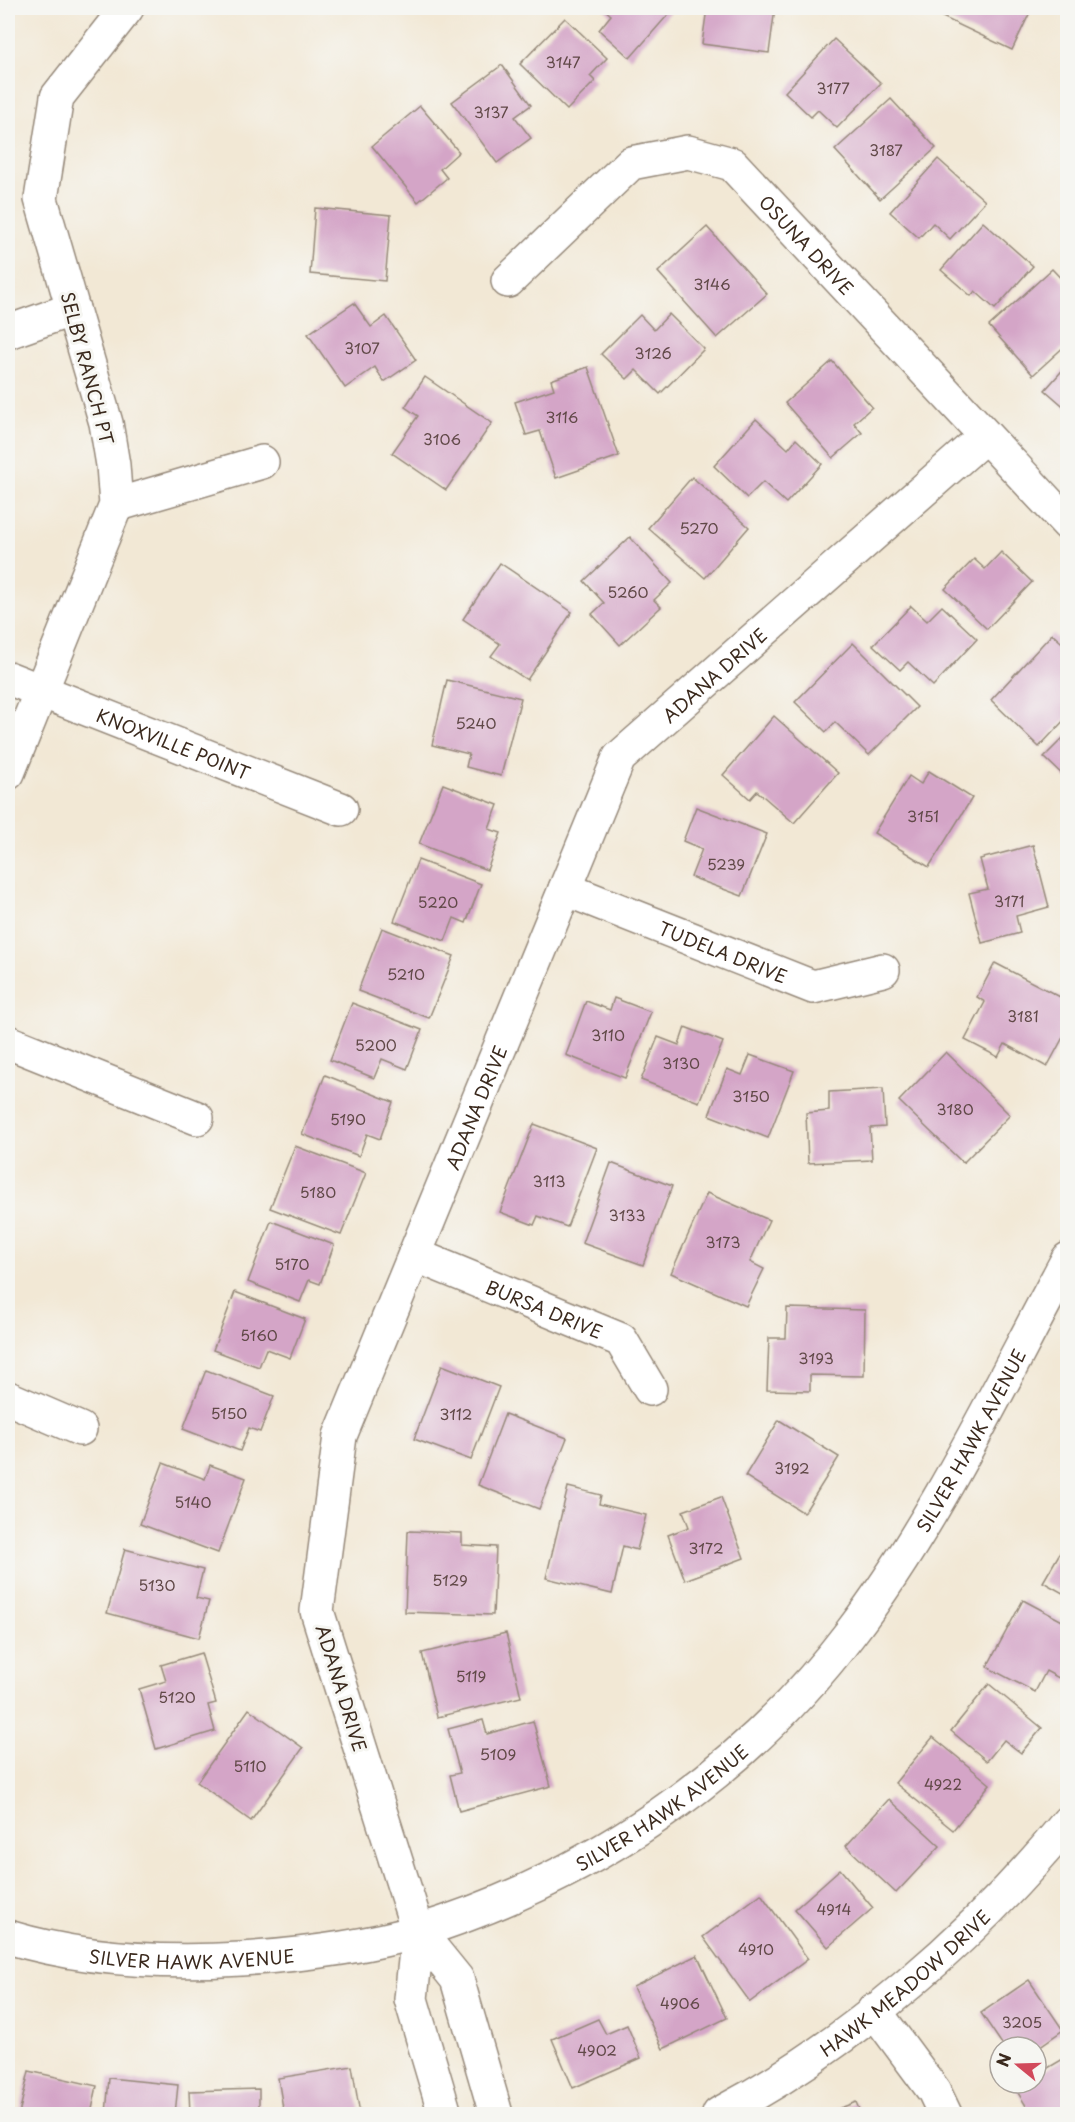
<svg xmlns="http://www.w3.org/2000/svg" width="1075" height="2122" viewBox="0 0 1075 2122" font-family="'Playpen Sans',sans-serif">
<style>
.building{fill:#d4a5c7}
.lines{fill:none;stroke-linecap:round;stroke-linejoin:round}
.minor-casing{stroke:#96897a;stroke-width:36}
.minor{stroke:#fff;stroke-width:33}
.labels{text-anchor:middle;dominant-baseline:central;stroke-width:6;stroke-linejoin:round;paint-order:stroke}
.number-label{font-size:15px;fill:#614948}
.street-label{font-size:18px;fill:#3b2a1e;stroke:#f6f6f2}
</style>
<rect width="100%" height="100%" fill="#f6f6f2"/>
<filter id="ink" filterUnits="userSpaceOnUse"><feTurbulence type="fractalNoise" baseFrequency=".0167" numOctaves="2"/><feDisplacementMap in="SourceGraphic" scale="12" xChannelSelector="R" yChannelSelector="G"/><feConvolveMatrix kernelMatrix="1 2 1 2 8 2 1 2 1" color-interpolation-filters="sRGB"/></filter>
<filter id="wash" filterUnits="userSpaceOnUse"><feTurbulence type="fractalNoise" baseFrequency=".008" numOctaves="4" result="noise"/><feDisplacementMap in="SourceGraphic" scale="24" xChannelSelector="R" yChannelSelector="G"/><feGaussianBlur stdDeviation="1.35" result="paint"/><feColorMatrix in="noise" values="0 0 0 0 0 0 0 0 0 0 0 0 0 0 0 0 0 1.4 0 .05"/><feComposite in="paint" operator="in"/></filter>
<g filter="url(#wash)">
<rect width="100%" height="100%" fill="#f2e8d5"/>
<g id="blocks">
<g class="building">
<polygon points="603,8 674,8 630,58 599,30 611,15"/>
<polygon points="707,8 775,8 769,53 702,44"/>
<polygon points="941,8 1032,8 1012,50 938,15"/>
<polygon points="565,18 607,58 590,76 595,81 567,110 520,64"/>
<polygon points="834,39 881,83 837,128 818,110 811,117 785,92"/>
<polygon points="502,65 531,105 515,117 531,138 497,163 452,102"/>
<polygon points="891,99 936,148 880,199 835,150"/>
<polygon points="420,106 459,152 440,169 447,178 418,202 372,146"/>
<polygon points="938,159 985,201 950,239 933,223 919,238 890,212"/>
<polygon points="315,208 391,215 385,281 310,274"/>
<polygon points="983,222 1033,266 995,309 975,291 971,296 941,270"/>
<polygon points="707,227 767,294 717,338 658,272"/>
<polygon points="1052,269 1068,286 1068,343 1033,375 989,326"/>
<polygon points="354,303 371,327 386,316 416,360 384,382 375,367 345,388 308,334"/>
<polygon points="669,314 704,349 660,394 636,370 627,379 601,354 640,315 654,330"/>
<polygon points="832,361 872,407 854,423 862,433 833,458 785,403"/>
<polygon points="1068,364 1068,410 1045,390"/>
<polygon points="588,367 619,456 556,478 540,431 526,435 515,402 554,389 551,380"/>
<polygon points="425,377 492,423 446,490 392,453 418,416 405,407"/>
<polygon points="756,419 788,449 796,439 822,464 786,503 763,482 747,498 714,466"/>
<polygon points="692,477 749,527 705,578 648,528"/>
<polygon points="630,537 672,583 654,600 661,607 620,645 592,614 604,603 584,581"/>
<polygon points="1001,552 1032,582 987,629 945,589 974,559 985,569"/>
<polygon points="500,563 572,612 527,680 491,656 500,644 463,619"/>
<polygon points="911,606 927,621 942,606 977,639 933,686 908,662 900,670 873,645"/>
<polygon points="1052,634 1068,648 1068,716 1039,747 991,700"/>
<polygon points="853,643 917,707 869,755 835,722 826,732 795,702"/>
<polygon points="447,680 521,698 501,776 466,767 469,754 432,745"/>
<polygon points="774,716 838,773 794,823 757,791 750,799 723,775"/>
<polygon points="1068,733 1068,780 1044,757"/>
<polygon points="929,771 972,798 929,867 874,833 909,776 921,784"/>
<polygon points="443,784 498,805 489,829 501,833 487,870 419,844"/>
<polygon points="696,807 767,834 742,896 691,877 702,849 683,841"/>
<polygon points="1033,845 1049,907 1016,916 1020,933 982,943 969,893 988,889 980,859"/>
<polygon points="418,860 481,884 466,923 454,918 445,941 394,921"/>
<polygon points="382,928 454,956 429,1018 358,991"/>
<polygon points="995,963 1068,1001 1068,1028 1047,1067 1005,1044 998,1057 965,1040 985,1002 977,997"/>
<polygon points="614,998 651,1012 625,1078 566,1055 586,1001 610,1010"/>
<polygon points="352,1003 422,1030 407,1069 382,1059 374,1078 330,1060"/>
<polygon points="685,1027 723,1042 699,1102 641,1080 658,1037 679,1045"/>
<polygon points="946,1052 1010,1115 963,1163 899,1101"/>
<polygon points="750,1055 794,1071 768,1138 709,1115 727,1069 742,1075"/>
<polygon points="325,1075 393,1102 380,1139 367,1134 359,1156 302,1134"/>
<polygon points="883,1089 885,1127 870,1128 872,1160 808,1163 806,1113 829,1111 829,1092"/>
<polygon points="534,1124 597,1148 567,1227 538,1216 534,1225 500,1212"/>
<polygon points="295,1146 366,1173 341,1235 270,1208"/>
<polygon points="611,1163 672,1186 643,1265 582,1243"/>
<polygon points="707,1193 769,1220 750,1262 764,1269 746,1306 671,1273"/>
<polygon points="271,1221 334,1245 320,1284 309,1280 300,1302 248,1282"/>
<polygon points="235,1292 305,1319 290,1358 266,1349 259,1367 213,1350"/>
<polygon points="787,1308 865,1310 864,1376 810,1375 810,1391 767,1390 769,1338 786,1338"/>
<polygon points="442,1365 499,1387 471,1460 414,1439"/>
<polygon points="206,1370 274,1396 260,1432 249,1428 240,1451 183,1429"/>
<polygon points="505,1414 567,1438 539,1509 478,1485"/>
<polygon points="779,1420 839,1457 804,1513 745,1476"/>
<polygon points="163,1463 205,1479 210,1465 246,1478 218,1553 140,1524"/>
<polygon points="568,1487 601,1495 599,1504 646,1515 637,1550 623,1546 612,1594 546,1578"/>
<polygon points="721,1497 744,1558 685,1580 668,1535 689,1527 683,1511"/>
<polygon points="408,1531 462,1533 462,1545 496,1547 493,1615 405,1612"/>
<polygon points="1068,1539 1068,1596 1043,1582"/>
<polygon points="125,1549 203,1570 196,1598 209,1601 199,1638 107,1613"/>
<polygon points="1023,1600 1068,1624 1068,1683 1046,1671 1035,1692 987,1667"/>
<polygon points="506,1633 521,1697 437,1717 422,1653"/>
<polygon points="201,1653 216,1703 208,1705 215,1731 156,1749 139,1689 166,1681 161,1665"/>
<polygon points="989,1684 1042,1728 1021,1753 1004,1740 987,1761 951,1731"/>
<polygon points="249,1709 303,1748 251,1821 197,1782"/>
<polygon points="483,1720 487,1734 533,1721 551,1786 459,1811 450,1775 460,1773 448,1729"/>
<polygon points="933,1737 990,1784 953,1830 895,1783"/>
<polygon points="889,1799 940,1846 896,1893 846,1846"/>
<polygon points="840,1869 873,1908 828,1947 795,1909"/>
<polygon points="761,1894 808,1959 750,2002 703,1937"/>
<polygon points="697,1955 727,2018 663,2049 633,1987"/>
<polygon points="1029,1980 1063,2030 1036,2049 1004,2047 981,2013"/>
<polygon points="598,2019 606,2034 627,2025 641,2058 573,2088 552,2039"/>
<polygon points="1068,2056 1068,2114 1031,2114 1015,2088 1023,2083 1036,2083 1036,2075"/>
<polygon points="352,2066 360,2114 284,2114 278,2078"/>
<polygon points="29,2071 97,2086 91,2114 19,2114"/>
<polygon points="8,2076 14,2078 8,2099"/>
<polygon points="109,2078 178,2085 175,2114 106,2114"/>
<polygon points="259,2089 259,2114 190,2114 189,2091"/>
<polygon points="856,2102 861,2114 825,2114"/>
</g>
</g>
</g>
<g filter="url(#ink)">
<use href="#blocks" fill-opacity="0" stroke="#96897a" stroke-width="1.5"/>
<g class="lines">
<g class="minor-casing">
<g id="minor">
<path id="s1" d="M508,281L631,163L688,152L732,164L1068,524"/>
<polyline points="8,332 73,309"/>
<polyline points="116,505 262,462"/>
<path id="s2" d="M8,678L341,809"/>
<polyline points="8,773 116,505 113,465 106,423 41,199 57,97 127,8"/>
<path id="s3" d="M565,889L813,987L883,970"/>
<polyline points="8,1042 197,1118"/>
<path id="s4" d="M415,1255L621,1340L650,1389"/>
<polyline points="8,1398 80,1429"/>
<polyline points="418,1931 411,1999 445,2114"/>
<path id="s5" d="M8,1937C84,1960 162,1964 241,1959C300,1955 362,1948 419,1931C590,1878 744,1774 852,1631C936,1521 1001,1382 1068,1259"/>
<polyline points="874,2010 934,2091 945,2114"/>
<path id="s6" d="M496,2114L457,1979L418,1931L317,1611L340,1436L619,758L985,436"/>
<path id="s7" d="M719,2114C848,2046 976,1935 1068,1822"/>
</g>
</g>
<use href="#minor" class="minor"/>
</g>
</g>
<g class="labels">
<g class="number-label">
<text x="563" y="61">3147</text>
<text x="833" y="87">3177</text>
<text x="491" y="111">3137</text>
<text x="886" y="149">3187</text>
<text x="712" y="283">3146</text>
<text x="362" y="347">3107</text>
<text x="653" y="352">3126</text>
<text x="562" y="416">3116</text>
<text x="442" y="438">3106</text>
<text x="699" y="527">5270</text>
<text x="628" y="591">5260</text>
<text x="476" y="722">5240</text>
<text x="923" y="815">3151</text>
<text x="726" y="863">5239</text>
<text x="1009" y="900">3171</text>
<text x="438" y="901">5220</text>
<text x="406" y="973">5210</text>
<text x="1023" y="1015">3181</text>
<text x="608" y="1034">3110</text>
<text x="376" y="1044">5200</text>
<text x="681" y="1062">3130</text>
<text x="751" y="1095">3150</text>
<text x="955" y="1108">3180</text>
<text x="348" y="1118">5190</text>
<text x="549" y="1180">3113</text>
<text x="318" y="1191">5180</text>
<text x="627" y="1214">3133</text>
<text x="723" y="1241">3173</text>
<text x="292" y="1263">5170</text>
<text x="259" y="1334">5160</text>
<text x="816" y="1357">3193</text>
<text x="229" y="1412">5150</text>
<text x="456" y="1413">3112</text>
<text x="792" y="1467">3192</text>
<text x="193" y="1501">5140</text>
<text x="706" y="1547">3172</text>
<text x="450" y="1579">5129</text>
<text x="157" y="1584">5130</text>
<text x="471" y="1675">5119</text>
<text x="177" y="1696">5120</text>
<text x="498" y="1753">5109</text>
<text x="250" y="1765">5110</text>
<text x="943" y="1783">4922</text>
<text x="834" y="1908">4914</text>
<text x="756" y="1948">4910</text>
<text x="680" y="2002">4906</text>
<text x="1022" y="2021">3205</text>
<text x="597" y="2049">4902</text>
</g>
<g class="street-label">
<text stroke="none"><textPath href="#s1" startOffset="384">OSUNA DRIVE</textPath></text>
<text transform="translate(88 368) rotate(75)">SELBY RANCH PT</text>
<text stroke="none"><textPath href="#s6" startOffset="1574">ADANA DRIVE</textPath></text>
<text stroke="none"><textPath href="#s2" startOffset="178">KNOXVILLE POINT</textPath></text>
<text stroke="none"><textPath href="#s3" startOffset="170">TUDELA DRIVE</textPath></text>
<text stroke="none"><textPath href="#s6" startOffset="1070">ADANA DRIVE</textPath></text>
<text stroke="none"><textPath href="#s4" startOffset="140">BURSA DRIVE</textPath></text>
<text stroke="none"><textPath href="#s5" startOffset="1176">SILVER HAWK AVENUE</textPath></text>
<text transform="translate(342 1688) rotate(73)">ADANA DRIVE</text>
<text stroke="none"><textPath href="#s5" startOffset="690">SILVER HAWK AVENUE</textPath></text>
<text stroke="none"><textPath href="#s5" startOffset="186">SILVER HAWK AVENUE</textPath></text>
<text stroke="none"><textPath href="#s7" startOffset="228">HAWK MEADOW DRIVE</textPath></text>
</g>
</g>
<rect width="1075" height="2122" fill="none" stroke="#f6f6f2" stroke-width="30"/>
<g transform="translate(1018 2065) rotate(289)"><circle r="28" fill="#f6f6f2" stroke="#aba49d" stroke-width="1.5"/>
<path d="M0-4.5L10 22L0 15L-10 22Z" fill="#d1495b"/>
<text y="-9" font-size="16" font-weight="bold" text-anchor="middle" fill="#3b2a1e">N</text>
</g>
</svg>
